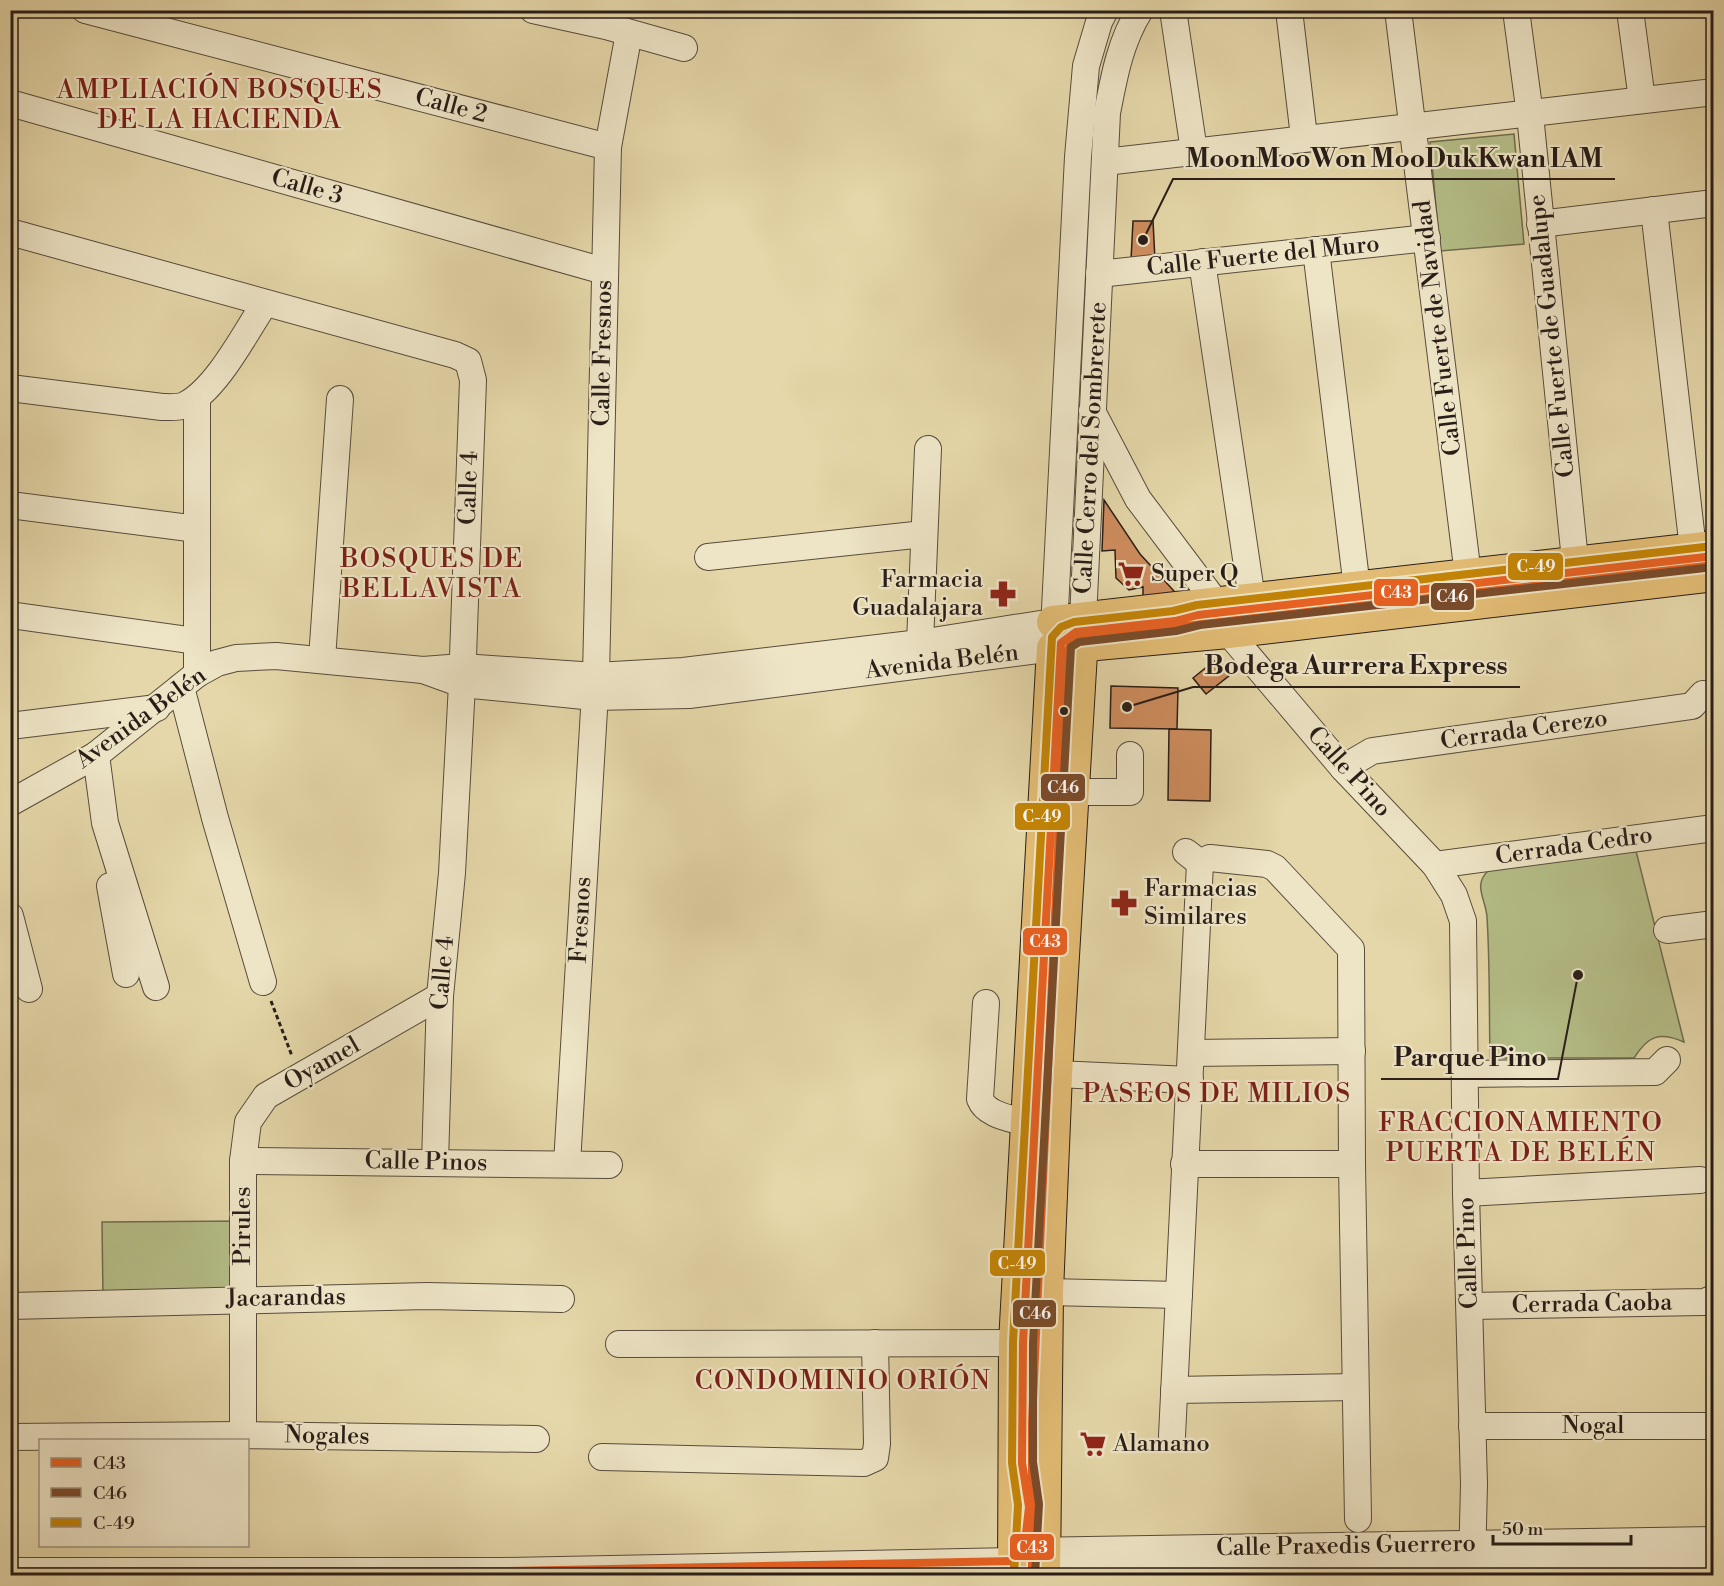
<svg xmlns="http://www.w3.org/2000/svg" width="1724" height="1586" viewBox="0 0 1724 1586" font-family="'Libre Bodoni',serif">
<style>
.green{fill:#b5be88;stroke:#6e6e50;stroke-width:1.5}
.building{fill:#cf8d5e;stroke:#281d18;stroke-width:1.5}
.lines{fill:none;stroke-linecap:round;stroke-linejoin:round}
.minor-casing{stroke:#574c3c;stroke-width:28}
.major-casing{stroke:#281d18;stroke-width:34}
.path{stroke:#281d18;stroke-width:3;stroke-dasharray:4.5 3;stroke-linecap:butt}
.minor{stroke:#eee5c7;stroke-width:26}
.major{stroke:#e2bc74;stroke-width:32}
.bus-1-casing{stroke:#eee5c7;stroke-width:12}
.bus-2-casing{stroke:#eee5c7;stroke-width:12}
.bus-3-casing{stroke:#eee5c7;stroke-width:12}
.bus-1{stroke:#e86122;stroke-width:8}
.bus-2{stroke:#7a4b2a;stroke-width:8}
.bus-3{stroke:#c38406;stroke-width:8}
.bus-dot{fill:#281d18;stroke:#eee5c7;stroke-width:2}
.labels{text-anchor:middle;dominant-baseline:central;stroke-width:4.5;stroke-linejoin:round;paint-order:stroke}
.street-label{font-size:24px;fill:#281d18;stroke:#eee5c7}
.poi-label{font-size:24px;fill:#281d18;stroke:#eee5c7;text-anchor:start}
.neighbourhood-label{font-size:26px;letter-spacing:1.5px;fill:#7a1f14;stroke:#eee5c7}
.leader{fill:none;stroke:#281d18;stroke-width:2}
.callout-dot{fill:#281d18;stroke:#eee5c7;stroke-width:2}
.callout-label{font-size:26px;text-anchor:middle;font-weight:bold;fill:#281d18;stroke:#eee5c7;stroke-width:4.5;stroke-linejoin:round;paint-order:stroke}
.line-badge{stroke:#eee5c7;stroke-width:2}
.badge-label{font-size:16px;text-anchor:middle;font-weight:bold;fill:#fff}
</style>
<rect width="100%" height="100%" fill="#e5d7a9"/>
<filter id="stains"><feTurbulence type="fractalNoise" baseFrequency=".00333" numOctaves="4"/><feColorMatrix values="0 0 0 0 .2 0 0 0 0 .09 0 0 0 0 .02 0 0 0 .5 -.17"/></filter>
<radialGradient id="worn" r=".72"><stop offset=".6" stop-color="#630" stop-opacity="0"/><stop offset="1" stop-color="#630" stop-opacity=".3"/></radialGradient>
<g class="green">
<polygon points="1514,134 1524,244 1440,251 1430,142"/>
<path d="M1636,851L1684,1042C1659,1031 1648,1036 1634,1058H1490C1489,1011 1490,964 1487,917C1486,899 1472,885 1489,870Z"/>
<polygon points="244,1221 245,1298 103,1299 102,1222"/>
</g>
<g class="building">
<polygon points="1133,221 1153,221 1155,260 1131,260"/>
<polygon points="1104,500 1140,554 1174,591 1175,601 1143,602 1143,587 1129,590 1116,578 1115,550 1102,551"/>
<polygon points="1214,661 1220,662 1230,675 1206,694 1193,678"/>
<polygon points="1111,686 1178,688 1177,729 1110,728"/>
<polygon points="1169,729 1211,730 1210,801 1168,800"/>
</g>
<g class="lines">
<g class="minor-casing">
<g id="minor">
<polyline points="85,10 608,147"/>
<polyline points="533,10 606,26 684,48"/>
<polyline points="1173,10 1194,151"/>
<polyline points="1289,10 1304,137"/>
<polyline points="1398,10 1468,575"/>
<polyline points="1516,10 1530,115 1577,580"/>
<polyline points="1630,10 1642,100"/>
<polyline points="10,103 604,271"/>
<polyline points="1105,162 1714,92"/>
<polyline points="1654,210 1693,549"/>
<polyline points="1540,224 1714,203"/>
<polyline points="10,232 455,355 468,361 473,380 462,684 452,873 440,996 435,1162"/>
<polyline points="1316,250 1357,588"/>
<polyline points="1202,262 1252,599"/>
<polyline points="1099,274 1427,238"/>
<path d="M10,388L162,407C169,407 178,408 185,405C217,389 245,333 265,303"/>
<polyline points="197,398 197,674"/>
<polyline points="1092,411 1138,499 1217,604"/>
<polyline points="10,505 197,529"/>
<polyline points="708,557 924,534"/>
<polyline points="10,615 196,641"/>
<polyline points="1228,632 1343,768 1435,865 1454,895 1463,921 1466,1193 1474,1484 1472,1565"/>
<path d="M1075,635L1083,619L1107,113C1114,77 1120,42 1140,10"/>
<polyline points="920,643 928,449"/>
<polyline points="322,659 340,399"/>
<polyline points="423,670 462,684 594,697 689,695 1053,648 1078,157 1086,66 1099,22 1105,10"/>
<polyline points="181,687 215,818 263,982"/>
<polyline points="10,726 157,708"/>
<polyline points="96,755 105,823 156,987"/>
<polyline points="1343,768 1372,751 1692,706 1703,694"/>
<polyline points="1073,792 1130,792 1130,755"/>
<polyline points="10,803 96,755 197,674 217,663 236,658 276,656 423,670 462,667 596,676 683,671 920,643 1053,622"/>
<polyline points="1186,852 1200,863 1210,858 1267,864 1275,868 1351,949 1352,1164 1358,1519"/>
<polyline points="1435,865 1714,828"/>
<polyline points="110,886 126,974"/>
<polyline points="10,916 29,989"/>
<polyline points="1667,930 1714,924"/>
<path d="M986,1003L980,1099C986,1115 1010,1118 1026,1123"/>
<polyline points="1191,1053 1352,1051"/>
<polyline points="1056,1074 1190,1080"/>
<polyline points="1465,1074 1655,1072 1667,1060"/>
<polyline points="243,1161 609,1165"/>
<polyline points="567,1164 596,676 608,147 629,33"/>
<polyline points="1184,1164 1352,1164"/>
<polyline points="1466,1193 1700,1180"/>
<polyline points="1047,1292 1179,1295"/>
<polyline points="10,1306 427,1296 561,1299"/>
<polyline points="1470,1306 1704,1302 1714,1298"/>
<polyline points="619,1344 1015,1343"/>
<polyline points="1174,1390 1355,1387"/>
<polyline points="1472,1426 1714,1426"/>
<polyline points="243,1435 243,1161 248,1122 266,1096 440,996"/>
<polyline points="1172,1436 1200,863"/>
<polyline points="10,1437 243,1435 536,1439"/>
<polyline points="602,1457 864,1463 875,1458 877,1444 875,1343"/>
<polyline points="1027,1551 1714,1540"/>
<polyline points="10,1571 503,1571 1014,1561"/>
<polyline points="1027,1572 1714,1563"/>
</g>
</g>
<g class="major-casing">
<g id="major">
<polyline points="1053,622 1714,547"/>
<polyline points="1014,1576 1015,1343 1053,648 1228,632 1714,575"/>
<polyline points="1044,1576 1047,1292 1056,1074 1083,619"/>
</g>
</g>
<polyline class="path" points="271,1001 292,1056"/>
<use href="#minor" class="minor"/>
<use href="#major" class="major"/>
<g class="bus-1-casing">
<g id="bus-1">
<polyline points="1714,556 1198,615 1175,621 1076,632 1061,643 1023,1343 1022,1463 1029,1507 1024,1551 1014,1551 1014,1572 1032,1572 1032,1422 1067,652 1073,639 1714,565"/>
<polyline points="10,1571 503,1571 1014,1561"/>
</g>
</g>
<g class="bus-2-casing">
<polyline id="bus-2" points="1035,1576 1039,1504 1033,1462 1033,1343 1071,647 1079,642 1176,631 1200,625 1714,567"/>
</g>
<g class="bus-3-casing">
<polyline id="bus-3" points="1014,1576 1018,1505 1012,1463 1013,1342 1052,637 1061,627 1074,622 1173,611 1197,605 1713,546"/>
</g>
<use href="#bus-1" class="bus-1"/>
<use href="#bus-2" class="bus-2"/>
<use href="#bus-3" class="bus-3"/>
</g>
<defs>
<g id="supermarket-bare" transform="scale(2.07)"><path d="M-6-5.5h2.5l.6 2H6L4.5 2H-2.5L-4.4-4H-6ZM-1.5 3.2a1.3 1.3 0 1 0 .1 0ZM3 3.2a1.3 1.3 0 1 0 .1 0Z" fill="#8f2418" stroke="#eee5c7" stroke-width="2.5" paint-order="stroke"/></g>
<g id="pharmacy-bare" transform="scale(2.07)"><path d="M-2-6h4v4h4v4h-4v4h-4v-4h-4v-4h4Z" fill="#8f2418" stroke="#eee5c7" stroke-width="2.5" paint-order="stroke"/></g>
</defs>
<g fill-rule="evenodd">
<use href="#supermarket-bare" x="1131" y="574"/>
<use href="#pharmacy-bare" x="1003" y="594"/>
<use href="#pharmacy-bare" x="1124" y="903"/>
<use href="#supermarket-bare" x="1093" y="1444"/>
</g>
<circle class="bus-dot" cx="1064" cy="711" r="5"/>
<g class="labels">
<g class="street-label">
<text transform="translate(451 106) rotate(15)">Calle 2</text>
<text transform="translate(307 187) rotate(16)">Calle 3</text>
<text transform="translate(1263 256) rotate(-6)">Calle Fuerte del Muro</text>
<text transform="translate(1438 328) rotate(-97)">Calle Fuerte de Navidad</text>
<text transform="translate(1552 336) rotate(-96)">Calle Fuerte de Guadalupe</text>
<text transform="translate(603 353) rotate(-89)">Calle Fresnos</text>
<text transform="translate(1091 448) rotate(-87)">Calle Cerro del Sombrerete</text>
<text transform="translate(469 488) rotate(-88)">Calle 4</text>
<text transform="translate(942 662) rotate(-7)">Avenida Belén</text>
<text transform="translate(141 718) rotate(-36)">Avenida Belén</text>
<text transform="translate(1524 730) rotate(-8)">Cerrada Cerezo</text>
<text transform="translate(1349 772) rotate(48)">Calle Pino</text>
<text transform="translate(1574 846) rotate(-8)">Cerrada Cedro</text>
<text transform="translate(581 920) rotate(-87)">Fresnos</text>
<text transform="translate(443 973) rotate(-85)">Calle 4</text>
<text transform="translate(322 1064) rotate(-30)">Oyamel</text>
<text transform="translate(426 1162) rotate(1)">Calle Pinos</text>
<text transform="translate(243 1226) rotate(-90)">Pirules</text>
<text transform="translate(1468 1253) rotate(-92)">Calle Pino</text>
<text transform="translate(286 1298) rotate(-1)">Jacarandas</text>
<text transform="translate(1592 1304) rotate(-1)">Cerrada Caoba</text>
<text x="1593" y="1426">Nogal</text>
<text transform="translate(327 1436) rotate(1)">Nogales</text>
<text transform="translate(1346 1546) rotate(-1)">Calle Praxedis Guerrero</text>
</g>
<g class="poi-label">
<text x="1151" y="574">Super Q</text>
<text x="983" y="580" text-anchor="end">Farmacia<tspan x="983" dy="28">Guadalajara</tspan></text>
<text x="1144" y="889">Farmacias<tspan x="1144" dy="28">Similares</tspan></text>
<text x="1113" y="1444">Alamano</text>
</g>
<g class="neighbourhood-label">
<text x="220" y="90">AMPLIACIÓN BOSQUES<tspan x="220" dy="30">DE LA HACIENDA</tspan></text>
<text x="432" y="559">BOSQUES DE<tspan x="432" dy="30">BELLAVISTA</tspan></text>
<text x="1217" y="1094">PASEOS DE MILIOS</text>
<text x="1521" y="1123">FRACCIONAMIENTO<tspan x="1521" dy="30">PUERTA DE BELÉN</tspan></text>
<text x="843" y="1381">CONDOMINIO ORIÓN</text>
</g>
</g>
<path class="leader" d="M1143 240L1173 179H1615M1127 707L1193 687H1520M1578 975L1558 1079H1381"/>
<g class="callout-dot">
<circle cx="1143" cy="240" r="6"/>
<circle cx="1127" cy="707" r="6"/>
<circle cx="1578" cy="975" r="6"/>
</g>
<g class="callout-label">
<text x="1394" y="167">MoonMooWon MooDukKwan IAM</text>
<text x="1356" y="674">Bodega Aurrera Express</text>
<text x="1470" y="1066">Parque Pino</text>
</g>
<g class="line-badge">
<rect x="1507" y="552" width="57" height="29" rx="6" fill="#c38406"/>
<rect x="1373" y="578" width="46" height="29" rx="6" fill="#e86122"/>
<rect x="1430" y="582" width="45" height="29" rx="6" fill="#7a4b2a"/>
<rect x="1040" y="773" width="46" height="29" rx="6" fill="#7a4b2a"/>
<rect x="1014" y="802" width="57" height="29" rx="6" fill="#c38406"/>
<rect x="1022" y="927" width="46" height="29" rx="6" fill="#e86122"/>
<rect x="989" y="1249" width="57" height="28" rx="6" fill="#c38406"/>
<rect x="1012" y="1299" width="45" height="29" rx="6" fill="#7a4b2a"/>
<rect x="1009" y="1533" width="46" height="28" rx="6" fill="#e86122"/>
</g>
<g class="badge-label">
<text x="1536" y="572">C-49</text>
<text x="1396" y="598">C43</text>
<text x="1452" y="602">C46</text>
<text x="1063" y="793">C46</text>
<text x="1042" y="822">C-49</text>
<text x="1045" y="947">C43</text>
<text x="1017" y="1269">C-49</text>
<text x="1035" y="1319">C46</text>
<text x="1032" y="1553">C43</text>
</g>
<rect width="1724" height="1586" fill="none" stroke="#e5d7a9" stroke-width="36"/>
<rect x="12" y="12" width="1700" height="1562" fill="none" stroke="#281d18" stroke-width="3"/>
<rect x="18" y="18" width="1688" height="1550" fill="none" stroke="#281d18" stroke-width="1.5"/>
<rect x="39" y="1439" width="210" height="108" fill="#eee5c7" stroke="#9f9581" stroke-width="1.5"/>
<rect x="51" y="1458" width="30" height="9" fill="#e86122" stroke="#9f9581" stroke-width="1.5"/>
<text x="93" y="1469" font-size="18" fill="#281d18">C43</text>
<rect x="51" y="1488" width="30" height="9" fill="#7a4b2a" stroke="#9f9581" stroke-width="1.5"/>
<text x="93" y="1499" font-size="18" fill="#281d18">C46</text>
<rect x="51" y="1518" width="30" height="9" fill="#c38406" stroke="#9f9581" stroke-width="1.5"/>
<text x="93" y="1529" font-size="18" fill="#281d18">C-49</text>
<path d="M1493 1535v9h138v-9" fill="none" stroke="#281d18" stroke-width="3"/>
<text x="1502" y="1535" font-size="18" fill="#281d18" stroke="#eee5c7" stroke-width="4.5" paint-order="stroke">50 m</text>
<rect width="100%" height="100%" filter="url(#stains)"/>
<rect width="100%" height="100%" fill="url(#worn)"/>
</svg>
